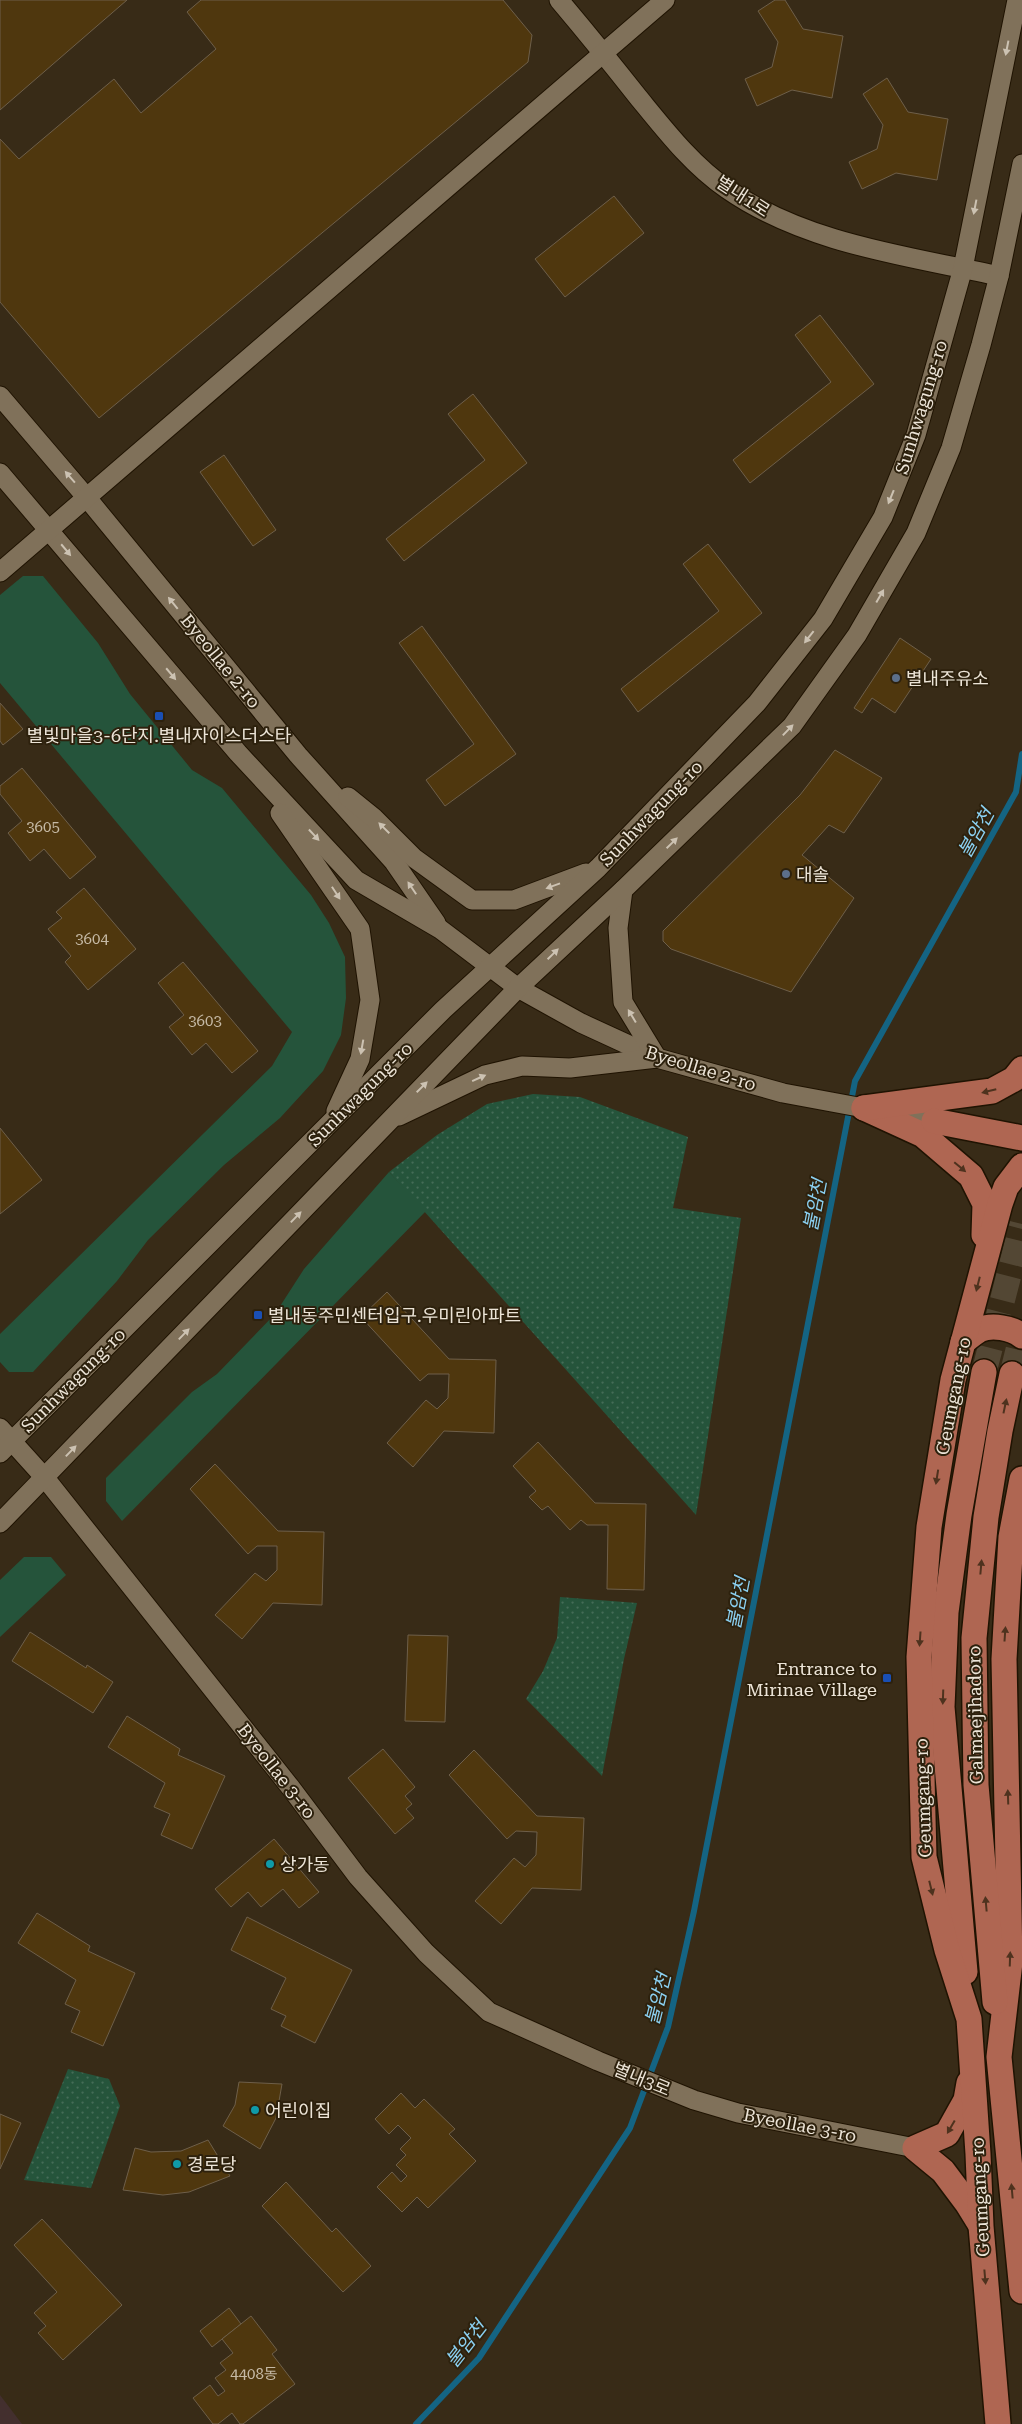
<svg xmlns="http://www.w3.org/2000/svg" width="1022" height="2424" viewBox="0 0 1022 2424" font-family="'Roboto Serif','Noto Sans KR',serif">
<style>
.education{fill:#432f2e}
.green{fill:#25543b}
.park{fill:url(#park-dots)}
.lines{fill:none;stroke-linecap:round;stroke-linejoin:round}
.stream{stroke:#146483;stroke-width:6}
.building{fill:#4f370e;stroke:#6e5f4a}
.major-tunnel{stroke:#534734;stroke-width:25;stroke-dasharray:25 12;stroke-linecap:butt}
.minor-casing{stroke:#1f1302;stroke-width:21}
.major-casing{stroke:#1f1302;stroke-width:28}
.minor{stroke:#80715a;stroke-width:19}
.major{stroke:#af6652;stroke-width:25}
.oneway{fill:#ccc2b2}
.oneway2{fill:#4e321e}
.service-dot{fill:#5c6f8a;stroke:#2d210d;stroke-width:2}
.transit-dot{fill:#1a4fb4;stroke:#2d210d;stroke-width:2}
.culture-dot{fill:#0f9aa8;stroke:#2d210d;stroke-width:2}
.labels{text-anchor:middle;dominant-baseline:central;stroke-width:4;stroke-linejoin:round;paint-order:stroke}
.number-label{font-size:15px;fill:#c5b9a5}
.street-label{font-size:18px;fill:#ece4d7;stroke:#2d210d}
.poi-label{font-size:18px;fill:#ece4d7;stroke:#2d210d;text-anchor:start}
.water-label{font-size:19px;font-style:italic;fill:#8bd0f1;stroke:#2d210d}
</style>
<defs>
<pattern id="park-dots" width="8" height="8" patternUnits="userSpaceOnUse" patternTransform="scale(1.25)"><rect width="8" height="8" fill="#25543b"/><path d="M2 2h.1M6 6h.1" fill="none" stroke="#456c57" stroke-width="1.8" stroke-linecap="round"/></pattern>
</defs>
<rect width="100%" height="100%" fill="#382b17"/>
<polygon class="education" points="0,2395 22,2424 0,2424"/>
<g class="green">
<polygon points="23,576 43,576 98,643 130,694 192,770 222,788 311,895 329,923 345,957 346,998 341,1035 323,1071 280,1118 224,1165 148,1240 117,1281 33,1372 9,1372 0,1362 0,1334 272,1066 292,1032 0,683 0,595"/>
<polygon points="389,1172 426,1211 122,1521 106,1501 106,1478 192,1392 217,1374 275,1314 304,1269"/>
<polygon points="24,1557 51,1557 66,1575 0,1637 0,1580"/>
</g>
<g class="park">
<polygon points="533,1094 580,1097 688,1137 673,1208 741,1218 696,1515 389,1172 437,1135 487,1104"/>
<polygon points="560,1597 637,1603 624,1659 602,1776 526,1699 543,1671 557,1638"/>
<polygon points="68,2069 109,2079 120,2106 91,2188 24,2180"/>
</g>
<g class="lines">
<polyline class="stream" points="416,2424 479,2358 630,2128 668,2027 694,1911 855,1081 1016,792 1022,754"/>
</g>
<g class="building">
<polygon points="0,0 127,0 0,110"/>
<polygon points="201,0 503,0 532,35 528,62 99,418 0,302 0,139 19,159 114,79 141,113 216,49 187,12"/>
<polygon points="775,0 785,0 803,29 843,36 832,98 792,90 757,106 745,79 772,67 778,42 758,11"/>
<polygon points="887,78 908,112 948,119 937,180 896,173 862,189 849,162 877,149 883,125 863,94"/>
<polygon points="614,196 644,233 565,297 535,259"/>
<polygon points="820,315 874,384 750,483 733,460 831,382 795,335"/>
<polygon points="473,394 527,463 404,561 386,539 485,460 448,414"/>
<polygon points="224,455 276,530 253,546 200,472"/>
<polygon points="708,544 762,613 638,712 621,689 719,611 683,564"/>
<polygon points="422,626 516,754 445,806 426,780 474,744 399,643"/>
<polygon points="900,638 931,659 895,713 872,698 862,713 854,708"/>
<polygon points="0,703 23,729 3,745 0,741"/>
<polygon points="835,750 882,778 844,833 829,825 802,855 854,898 791,992 671,949 663,941 663,931 800,795"/>
<polygon points="22,768 96,857 70,879 44,849 30,861 8,833 22,821 0,794 0,786"/>
<polygon points="84,888 136,949 88,990 65,962 71,956 48,929 62,918 56,912"/>
<polygon points="183,962 258,1051 232,1073 206,1043 192,1055 169,1027 184,1015 158,983"/>
<polygon points="0,1128 42,1180 0,1214"/>
<polygon points="387,1292 449,1359 496,1360 494,1433 444,1431 413,1467 387,1443 426,1400 437,1409 448,1398 449,1374 428,1374 420,1381 361,1317"/>
<polygon points="538,1442 595,1503 646,1504 644,1590 607,1589 608,1525 587,1525 581,1520 570,1530 548,1506 542,1510 529,1497 536,1491 513,1466"/>
<polygon points="215,1464 278,1531 324,1532 322,1605 273,1603 242,1639 215,1615 255,1573 266,1581 277,1570 277,1546 257,1546 248,1554 190,1489"/>
<polygon points="30,1632 86,1668 87,1665 113,1682 93,1713 12,1661"/>
<polygon points="408,1635 448,1636 445,1722 405,1721"/>
<polygon points="127,1716 180,1749 178,1755 225,1776 192,1849 161,1835 170,1814 154,1807 165,1783 108,1747"/>
<polygon points="383,1749 415,1787 405,1796 412,1804 406,1809 414,1818 395,1834 348,1778"/>
<polygon points="474,1750 537,1816 584,1818 581,1890 532,1888 501,1924 475,1901 514,1858 525,1867 536,1855 537,1832 516,1831 507,1839 449,1775"/>
<polygon points="274,1839 319,1892 299,1908 283,1889 261,1907 248,1892 231,1907 215,1889"/>
<polygon points="37,1913 90,1946 88,1951 135,1973 103,2046 71,2032 80,2011 65,2004 76,1980 18,1943"/>
<polygon points="247,1917 352,1970 315,2043 281,2026 286,2016 271,2009 286,1978 231,1950"/>
<polygon points="239,2082 282,2084 276,2118 260,2149 223,2126 235,2105"/>
<polygon points="401,2093 415,2108 424,2099 455,2129 449,2134 476,2161 428,2208 417,2197 402,2212 377,2187 392,2172 401,2182 407,2176 396,2165 406,2155 400,2149 411,2138 398,2125 389,2134 375,2119"/>
<polygon points="0,2114 21,2123 0,2169"/>
<polygon points="208,2140 230,2176 189,2192 163,2195 123,2190 135,2148 151,2152 181,2151"/>
<polygon points="286,2182 332,2232 336,2228 371,2266 343,2292 262,2206"/>
<polygon points="42,2219 122,2305 63,2360 38,2333 46,2326 34,2313 57,2292 14,2245"/>
<polygon points="229,2308 241,2324 212,2347 200,2331"/>
<polygon points="251,2316 277,2350 272,2354 295,2384 243,2424 240,2424 232,2413 218,2424 213,2424 193,2398 210,2385 218,2396 225,2391 215,2378 226,2370 220,2363 233,2353 222,2339"/>
</g>
<g class="lines">
<g class="major-tunnel">
<polyline points="984,1372 1022,1224"/>
<polyline points="1012,1374 1022,1334"/>
</g>
<g class="minor-casing">
<g id="minor">
<path d="M559,0C586,32 612,64 638,97C665,130 692,165 727,189C806,244 908,256 999,276"/>
<polyline points="0,396 87,498 298,755 394,862 436,923"/>
<polyline points="0,473 238,753 356,880 440,929 518,988 581,1023 657,1058 783,1093 934,1121"/>
<polyline points="0,572 665,0"/>
<polyline points="348,797 374,818 414,858 472,900 514,900 586,873"/>
<polyline points="280,813 360,929 370,1000 360,1059 336,1111"/>
<polyline points="399,1116 485,1075 522,1066 570,1068 657,1058 623,1002 618,928 623,890"/>
<polyline points="0,1428 45,1478 291,1788 358,1877 426,1953 489,2012 598,2061 694,2100 738,2113 915,2148"/>
<polyline points="0,1453 443,1010 598,868 757,703 823,619 883,517 916,435 963,268 1017,0"/>
<polyline points="0,1523 518,988 623,890 792,726 857,635 916,533 951,448 981,345 999,276 1022,164"/>
</g>
</g>
<g class="major-casing">
<g id="major">
<polyline points="864,1108 923,1135 971,1176 985,1204 984,1235"/>
<polyline points="864,1108 992,1091 1014,1079 1022,1069"/>
<polyline points="934,1121 1022,1138"/>
<path d="M963,1342C968,1338 974,1333 979,1330C992,1324 1012,1328 1022,1336"/>
<polyline points="1022,1479 1011,1537 1004,1659 1010,1962 999,2057 1022,2291"/>
<polyline points="965,1972 942,1707 946,1612 959,1515 984,1372"/>
<polyline points="995,2002 976,1785 974,1638 986,1517 1000,1431 1012,1374"/>
<polyline points="969,2083 966,2100 947,2134 915,2148 943,2171 967,2203 980,2224"/>
<polyline points="998,2424 981,2226 978,2154 969,2019 947,1950 924,1857 919,1657 929,1527 953,1380 1000,1204 1006,1187 1022,1166"/>
</g>
</g>
<use href="#minor" class="minor"/>
<use href="#major" class="major"/>
</g>
<defs><path id="oneway-solid" d="M-6-.8H1V-3.2L6.5 0L1 3.2V.8H-6Z" transform="scale(1.25)"/></defs>
<g class="oneway">
<use href="#oneway-solid" transform="translate(1007 48) rotate(101)"/>
<use href="#oneway-solid" transform="translate(975 207) rotate(101)"/>
<use href="#oneway-solid" transform="translate(70 477) rotate(-131)"/>
<use href="#oneway-solid" transform="translate(891 497) rotate(112)"/>
<use href="#oneway-solid" transform="translate(66 550) rotate(50)"/>
<use href="#oneway-solid" transform="translate(880 596) rotate(-60)"/>
<use href="#oneway-solid" transform="translate(173 603) rotate(-129)"/>
<use href="#oneway-solid" transform="translate(809 637) rotate(128)"/>
<use href="#oneway-solid" transform="translate(171 674) rotate(50)"/>
<use href="#oneway-solid" transform="translate(788 730) rotate(-46)"/>
<use href="#oneway-solid" transform="translate(384 828) rotate(-135)"/>
<use href="#oneway-solid" transform="translate(314 835) rotate(47)"/>
<use href="#oneway-solid" transform="translate(672 843) rotate(-44)"/>
<use href="#oneway-solid" transform="translate(553 886) rotate(160)"/>
<use href="#oneway-solid" transform="translate(412 888) rotate(-124)"/>
<use href="#oneway-solid" transform="translate(336 893) rotate(57)"/>
<use href="#oneway-solid" transform="translate(553 954) rotate(-44)"/>
<use href="#oneway-solid" transform="translate(632 1016) rotate(-121)"/>
<use href="#oneway-solid" transform="translate(362 1047) rotate(100)"/>
<use href="#oneway-solid" transform="translate(479 1078) rotate(-24)"/>
<use href="#oneway-solid" transform="translate(422 1087) rotate(-45)"/>
<use href="#oneway-solid" transform="translate(296 1217) rotate(-46)"/>
<use href="#oneway-solid" transform="translate(184 1334) rotate(-46)"/>
<use href="#oneway-solid" transform="translate(71 1451) rotate(-46)"/>
</g>
<g class="oneway2">
<use href="#oneway-solid" transform="translate(989 1091) rotate(166)"/>
<use href="#oneway-solid" transform="translate(960 1167) rotate(40)"/>
<use href="#oneway-solid" transform="translate(978 1284) rotate(104)"/>
<use href="#oneway-solid" transform="translate(1005 1406) rotate(-78)"/>
<use href="#oneway-solid" transform="translate(937 1477) rotate(99)"/>
<use href="#oneway-solid" transform="translate(981 1567) rotate(-85)"/>
<use href="#oneway-solid" transform="translate(1005 1634) rotate(-86)"/>
<use href="#oneway-solid" transform="translate(920 1639) rotate(94)"/>
<use href="#oneway-solid" transform="translate(943 1697) rotate(92)"/>
<use href="#oneway-solid" transform="translate(1008 1797) rotate(-92)"/>
<use href="#oneway-solid" transform="translate(931 1888) rotate(76)"/>
<use href="#oneway-solid" transform="translate(986 1904) rotate(-95)"/>
<use href="#oneway-solid" transform="translate(1010 1959) rotate(-88)"/>
<use href="#oneway-solid" transform="translate(951 2127) rotate(120)"/>
<use href="#oneway-solid" transform="translate(1012 2191) rotate(-95)"/>
<use href="#oneway-solid" transform="translate(985 2277) rotate(85)"/>
</g>
<g class="service-dot">
<circle cx="896" cy="678" r="5"/>
<circle cx="786" cy="874" r="5"/>
</g>
<g class="transit-dot">
<rect x="154" y="711" width="10" height="10" rx="2.5"/>
<rect x="253" y="1310" width="10" height="10" rx="2.5"/>
<rect x="882" y="1673" width="10" height="10" rx="2.5"/>
</g>
<g class="culture-dot">
<circle cx="270" cy="1864" r="5"/>
<circle cx="255" cy="2110" r="5"/>
<circle cx="177" cy="2164" r="5"/>
</g>
<g class="labels">
<g class="number-label">
<text x="43" y="827">3605</text>
<text x="92" y="939">3604</text>
<text x="205" y="1021">3603</text>
<text x="254" y="2374">4408동</text>
</g>
<g class="street-label">
<text transform="translate(743 196) rotate(33)">별내1로</text>
<text transform="translate(921 407) rotate(-73)">Sunhwagung-ro</text>
<text transform="translate(221 661) rotate(51)">Byeollae 2-ro</text>
<text transform="translate(651 813) rotate(-46)">Sunhwagung-ro</text>
<text transform="translate(701 1068) rotate(17)">Byeollae 2-ro</text>
<text transform="translate(360 1094) rotate(-45)">Sunhwagung-ro</text>
<text transform="translate(73 1380) rotate(-45)">Sunhwagung-ro</text>
<text transform="translate(953 1396) rotate(-79)">Geumgang-ro</text>
<text transform="translate(975 1715) rotate(-91)">Galmaejihadoro</text>
<text transform="translate(277 1771) rotate(52)">Byeollae 3-ro</text>
<text transform="translate(923 1798) rotate(-92)">Geumgang-ro</text>
<text transform="translate(642 2079) rotate(22)">별내3로</text>
<text transform="translate(800 2125) rotate(11)">Byeollae 3-ro</text>
<text transform="translate(980 2197) rotate(-93)">Geumgang-ro</text>
</g>
<g class="poi-label">
<text x="906" y="678">별내주유소</text>
<text x="159" y="735" text-anchor="middle">별빛마을3-6단지.별내자이스더스타</text>
<text x="796" y="874">대솔</text>
<text x="268" y="1315">별내동주민센터입구.우미린아파트</text>
<text x="877" y="1668" text-anchor="end">Entrance to<tspan x="877" dy="21">Mirinae Village</tspan></text>
<text x="280" y="1864">상가동</text>
<text x="265" y="2110">어린이집</text>
<text x="187" y="2164">경로당</text>
</g>
<g class="water-label">
<text transform="translate(976 833) rotate(-61)">불암천</text>
<text transform="translate(815 1205) rotate(-79)">불암천</text>
<text transform="translate(738 1603) rotate(-79)">불암천</text>
<text transform="translate(658 1999) rotate(-76)">불암천</text>
<text transform="translate(466 2344) rotate(-52)">불암천</text>
</g>
</g>
</svg>
